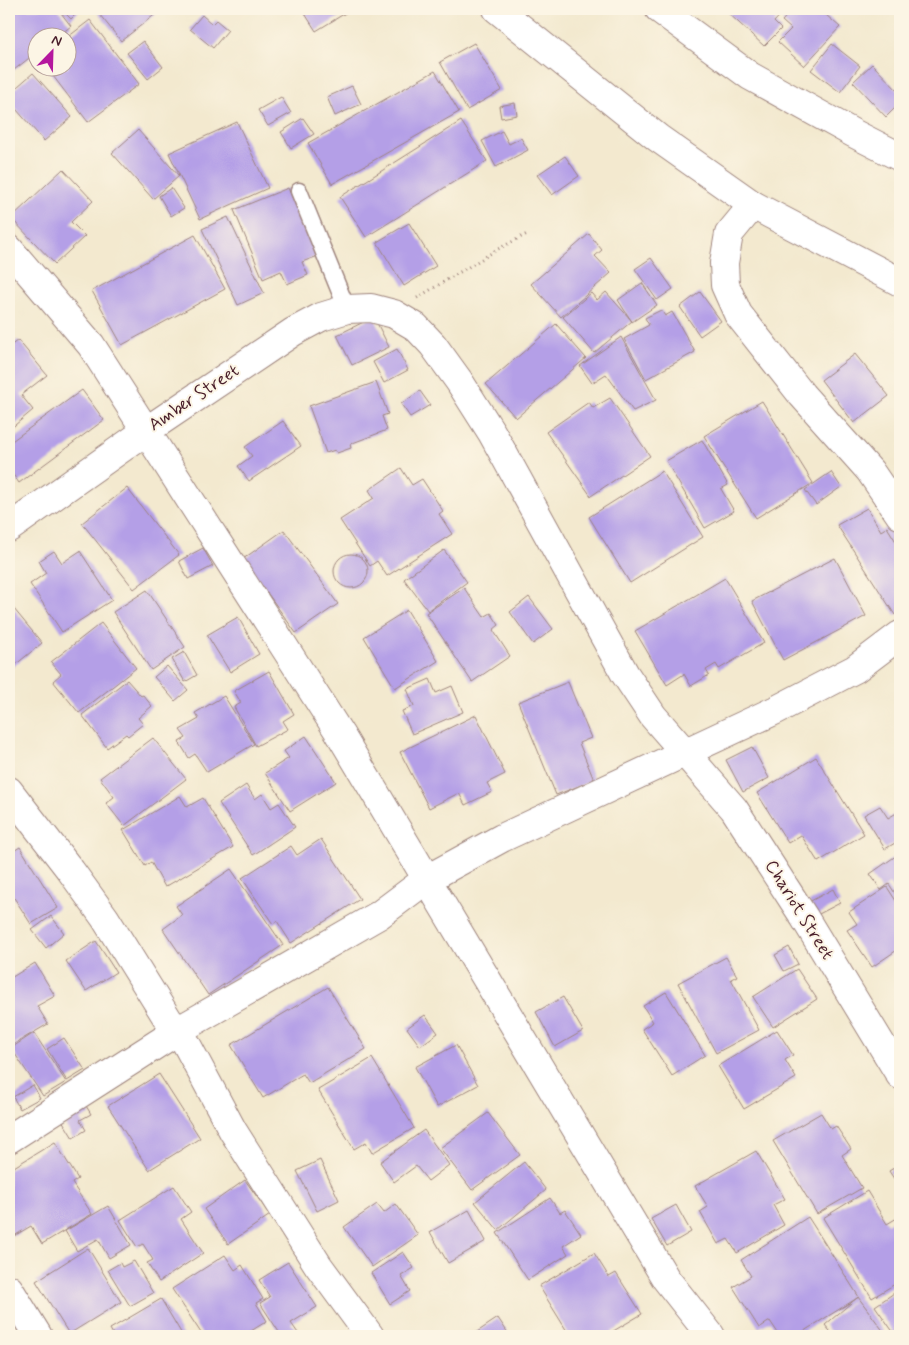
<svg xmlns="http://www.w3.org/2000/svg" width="909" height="1345" viewBox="0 0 909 1345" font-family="Mynerve,sans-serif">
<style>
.building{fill:#b49fe7}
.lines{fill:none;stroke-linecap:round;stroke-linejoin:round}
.service-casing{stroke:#9e847d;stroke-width:19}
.minor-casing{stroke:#9e847d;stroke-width:30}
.tertiary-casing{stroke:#9e847d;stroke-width:30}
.path{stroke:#9e847d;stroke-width:3;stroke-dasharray:1 4;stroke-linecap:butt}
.service{stroke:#fff;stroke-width:16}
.minor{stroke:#fff;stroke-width:28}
.tertiary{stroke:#fff;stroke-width:28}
.labels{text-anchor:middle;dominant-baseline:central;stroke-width:4;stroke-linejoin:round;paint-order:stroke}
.street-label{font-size:18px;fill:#4a1f2b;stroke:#fcf5e5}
</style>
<rect width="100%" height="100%" fill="#fcf5e5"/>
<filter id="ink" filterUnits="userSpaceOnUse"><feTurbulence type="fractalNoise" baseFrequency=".02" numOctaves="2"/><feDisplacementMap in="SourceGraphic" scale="10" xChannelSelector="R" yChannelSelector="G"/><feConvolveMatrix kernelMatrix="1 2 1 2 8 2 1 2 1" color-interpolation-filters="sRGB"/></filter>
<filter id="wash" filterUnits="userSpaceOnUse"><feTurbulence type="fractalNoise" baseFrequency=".0096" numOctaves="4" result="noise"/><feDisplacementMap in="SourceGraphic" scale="20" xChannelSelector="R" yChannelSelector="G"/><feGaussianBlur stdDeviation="1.12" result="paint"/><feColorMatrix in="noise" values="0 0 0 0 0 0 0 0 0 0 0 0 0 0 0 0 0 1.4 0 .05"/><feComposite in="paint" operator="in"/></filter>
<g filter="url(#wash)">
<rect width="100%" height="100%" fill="#f3e9cf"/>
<g id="blocks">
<g class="building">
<polygon points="9,9 58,9 71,26 56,38 38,38 38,51 9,74"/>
<polygon points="61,9 81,9 71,19"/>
<polygon points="95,9 162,9 121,41"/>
<polygon points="302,9 352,9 316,31"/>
<polygon points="728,9 786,9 774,22 781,29 764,46 726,11"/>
<polygon points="793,9 819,9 840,27 804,66 778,42 791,29 782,21"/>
<polygon points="202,15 212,24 216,20 228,30 213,48 190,29"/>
<polygon points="90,20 139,84 88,122 47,68 68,68 68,37"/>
<polygon points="143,41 163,67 148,79 127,53"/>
<polygon points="474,43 502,90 467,110 440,62"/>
<polygon points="832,44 860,66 840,92 811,70"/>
<polygon points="872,64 900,93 900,103 886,117 853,82"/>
<polygon points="435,71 459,112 332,184 308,143"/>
<polygon points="33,73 72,117 44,141 9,101 9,94"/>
<polygon points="352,86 361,104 335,116 327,97"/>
<polygon points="281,97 291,113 268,126 258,110"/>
<polygon points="515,103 517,115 501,118 499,106"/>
<polygon points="303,118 314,134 291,148 281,132"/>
<polygon points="461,121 487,161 366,237 340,197"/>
<polygon points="237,122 268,188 200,219 169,153"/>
<polygon points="138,130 179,176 153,199 112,153"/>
<polygon points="502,131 509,144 521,138 528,150 496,167 482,141"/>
<polygon points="565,156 579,176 552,195 537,175"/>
<polygon points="63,169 93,201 71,222 85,236 55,264 11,218"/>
<polygon points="171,188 184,208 171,216 159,196"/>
<polygon points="288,188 318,256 302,262 308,275 287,284 281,271 263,279 234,210"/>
<polygon points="228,217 264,293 238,305 202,229"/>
<polygon points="409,223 436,266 404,286 377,242"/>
<polygon points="589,234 602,250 595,256 611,273 561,317 531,284"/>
<polygon points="195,235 225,289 122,345 92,291"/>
<polygon points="651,258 673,289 657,300 635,269"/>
<polygon points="642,283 657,305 632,322 618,300"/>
<polygon points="606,292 632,321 594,353 563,317 591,293 597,300"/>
<polygon points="700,292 721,321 700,336 680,307"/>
<polygon points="661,310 665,316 672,312 695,352 646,379 624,339 649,325 645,318"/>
<polygon points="374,317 389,347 352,365 337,335"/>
<polygon points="556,324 586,358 516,418 486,384"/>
<polygon points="621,337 656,400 633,411 606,374 592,383 580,366"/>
<polygon points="18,340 47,375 21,395 33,410 9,430 9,347"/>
<polygon points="397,349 408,370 384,383 373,362"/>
<polygon points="855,354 889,396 854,423 821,380"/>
<polygon points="376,382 388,414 382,416 387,430 350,444 351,448 337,453 335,450 326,453 309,406"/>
<polygon points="82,390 104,420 19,483 9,469 9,443"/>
<polygon points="420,391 430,405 410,417 401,404"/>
<polygon points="610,398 650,456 591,496 546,432 589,402 593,408"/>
<polygon points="762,401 813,483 756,518 704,436"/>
<polygon points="283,421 301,446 249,481 238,466 252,456 245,447"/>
<polygon points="702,440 728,485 721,489 734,511 705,528 666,461"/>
<polygon points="401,468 412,485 422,479 443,511 439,514 452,534 387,576 377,561 370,566 340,520 374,498 369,490"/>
<polygon points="662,471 703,537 630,583 589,517"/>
<polygon points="831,472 841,487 816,505 805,490"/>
<polygon points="127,488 179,555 134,589 82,523"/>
<polygon points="867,508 881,531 887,527 900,548 900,612 895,615 837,525"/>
<polygon points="284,530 338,604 296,633 243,559"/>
<polygon points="203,548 213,566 188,579 179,561"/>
<polygon points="444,550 467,582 428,611 404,579"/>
<polygon points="54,551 62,563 80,551 112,600 62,632 30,584 46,573 39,561"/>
<circle cx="351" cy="571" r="17"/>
<polygon points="835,558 866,616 783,660 752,601"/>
<polygon points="725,578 764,643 719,669 716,664 706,670 709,675 691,686 684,674 667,685 635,631"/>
<polygon points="464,588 484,617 491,613 499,625 493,630 510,656 472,682 426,613"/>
<polygon points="147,590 185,647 151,670 113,612"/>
<polygon points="529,597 553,629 533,644 510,612"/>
<polygon points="9,603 42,643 9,670"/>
<polygon points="407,610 438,661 395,688 364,637"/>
<polygon points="238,617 259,654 230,672 207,635"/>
<polygon points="101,623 136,668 79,713 53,681 61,674 51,662"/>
<polygon points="184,652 197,675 185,682 172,659"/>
<polygon points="167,666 188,690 175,701 154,677"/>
<polygon points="269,671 294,714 283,721 288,729 256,746 234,707 241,703 234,691"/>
<polygon points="430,679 436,693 452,686 463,712 412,734 402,711 414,706 407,689"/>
<polygon points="127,680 141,696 143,695 152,706 138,718 143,724 128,736 126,734 107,748 82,715"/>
<polygon points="568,682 591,738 579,743 594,780 556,795 518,702"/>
<polygon points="224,696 254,744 207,772 195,754 189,758 179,742 186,738 180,730 199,719 195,713"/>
<polygon points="476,715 505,774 487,783 492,792 465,805 459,793 429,808 400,752"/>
<polygon points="306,736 336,782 290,811 265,773 289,758 284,751"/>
<polygon points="153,738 186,779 124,826 106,803 114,797 100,778"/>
<polygon points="752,747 769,778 743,792 726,760"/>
<polygon points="816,757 864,834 818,862 801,835 788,843 757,793"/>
<polygon points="246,785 255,799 262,794 271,808 279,803 295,827 253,855 219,803"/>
<polygon points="180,796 187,807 203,798 233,847 165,887 151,862 145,866 123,830"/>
<polygon points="880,806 888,818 900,811 900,840 885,849 864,815"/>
<polygon points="321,839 360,899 291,943 277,921 273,924 242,878 291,846 297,855"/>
<polygon points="20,847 58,908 31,924 9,890 9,854"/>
<polygon points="900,853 900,901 889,884 881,890 870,874"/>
<polygon points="231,869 283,945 208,995 163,929 182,915 176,906"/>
<polygon points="887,887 900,907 900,948 872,967 847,930 857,924 849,912"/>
<polygon points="833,889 840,903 817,915 809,902"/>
<polygon points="51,916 64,933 46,948 32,930"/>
<polygon points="96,941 116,972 86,991 66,961"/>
<polygon points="789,947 798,964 784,971 775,955"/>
<polygon points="726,957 737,976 731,979 759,1030 716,1053 678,983"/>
<polygon points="35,963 55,996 37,1006 48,1024 9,1047 9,979"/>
<polygon points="797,969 817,999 773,1027 753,997"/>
<polygon points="328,987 366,1049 309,1083 303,1074 263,1098 231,1045"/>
<polygon points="666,992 705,1055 672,1076 642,1029 653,1022 643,1006"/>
<polygon points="563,997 583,1031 555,1047 536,1012"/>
<polygon points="425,1015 438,1033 420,1046 407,1028"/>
<polygon points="777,1030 793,1055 785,1060 796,1078 744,1109 718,1066"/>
<polygon points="34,1033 66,1082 43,1096 11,1048"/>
<polygon points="64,1038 85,1070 67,1081 47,1049"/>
<polygon points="456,1045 478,1085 437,1107 415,1067"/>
<polygon points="372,1058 414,1128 372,1153 366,1142 354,1149 318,1090"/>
<polygon points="159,1074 200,1138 149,1170 108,1106"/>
<polygon points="33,1085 40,1098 20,1109 13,1097"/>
<polygon points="83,1101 91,1114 80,1120 86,1130 73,1138 62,1120"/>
<polygon points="488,1113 520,1155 472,1190 440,1148"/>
<polygon points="821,1113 831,1129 836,1126 851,1149 842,1155 862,1188 817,1214 773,1141"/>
<polygon points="424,1130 449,1165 428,1181 416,1166 394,1182 380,1162"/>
<polygon points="55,1142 78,1179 72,1183 92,1214 42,1244 31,1226 14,1236 9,1228 9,1170"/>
<polygon points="756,1151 785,1199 773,1205 784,1225 737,1253 728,1239 718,1244 700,1212 708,1207 695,1186"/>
<polygon points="320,1160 339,1200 317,1211 297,1171"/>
<polygon points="524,1162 546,1190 498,1230 475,1202"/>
<polygon points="900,1164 900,1188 889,1171"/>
<polygon points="245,1180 270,1215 228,1244 204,1209"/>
<polygon points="174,1186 191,1212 181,1219 203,1253 159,1282 147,1263 153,1260 143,1244 137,1247 120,1220"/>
<polygon points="867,1191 887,1224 897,1218 900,1224 900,1281 872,1298 823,1218"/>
<polygon points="550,1198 560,1213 565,1210 581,1234 563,1246 568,1254 528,1280 497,1233"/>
<polygon points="377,1204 384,1213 396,1204 418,1235 372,1267 344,1227"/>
<polygon points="676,1205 691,1232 667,1246 651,1219"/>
<polygon points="108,1206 131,1245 109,1258 98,1239 77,1251 65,1231"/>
<polygon points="469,1210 486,1241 448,1263 430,1232"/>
<polygon points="808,1217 859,1297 796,1336 780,1336 770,1321 759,1328 733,1287 751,1276 741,1260"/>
<polygon points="88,1248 121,1302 69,1334 36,1281"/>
<polygon points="403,1252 414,1268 401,1276 410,1291 390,1304 371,1273"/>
<polygon points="594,1253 609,1277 616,1273 642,1314 605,1336 570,1336 539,1286"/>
<polygon points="225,1255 235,1270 242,1265 263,1299 256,1303 267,1321 243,1336 203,1336 172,1289"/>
<polygon points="134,1261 153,1293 130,1306 108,1270 120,1263 122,1267"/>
<polygon points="288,1262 317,1307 291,1323 300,1336 272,1336 279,1332 260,1303 270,1297 259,1280"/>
<polygon points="900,1289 900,1336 896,1336 875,1306"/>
<polygon points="858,1297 887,1336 834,1336 825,1325"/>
<polygon points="161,1299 183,1336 114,1336 110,1329"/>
<polygon points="498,1318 510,1336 471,1336"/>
</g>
</g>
</g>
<g filter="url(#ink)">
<use href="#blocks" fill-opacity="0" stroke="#9e847d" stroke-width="1"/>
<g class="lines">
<g class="service-casing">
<polyline id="service" points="299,191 347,309"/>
</g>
<g class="minor-casing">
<g id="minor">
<polyline points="753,205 729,234 724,263 725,285 738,314 802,395 870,471 900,515"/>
<polyline points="9,249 91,345 340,734 666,1279 711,1336"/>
<polyline points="9,528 146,431 293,332 321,317 347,309 371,308 394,314 416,327 433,345 459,381 492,433 625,674 653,716 734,809 804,917 900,1075"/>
<polyline points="9,791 71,871 105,918 169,1021 179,1030 233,1131 318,1265 370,1336"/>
<polyline points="9,1139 179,1030 379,915 427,879 502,838 776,710 855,669 900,635"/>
<polyline points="9,1289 38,1336"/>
</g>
</g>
<g class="tertiary-casing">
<g id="tertiary">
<polyline points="497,9 658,138 753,205 900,282"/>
<polyline points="659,9 750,76 853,133 900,157"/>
</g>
</g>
<polyline class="path" points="417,298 498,249 529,233"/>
<use href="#service" class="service"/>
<use href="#minor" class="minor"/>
<use href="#tertiary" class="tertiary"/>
</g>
</g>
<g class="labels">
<g class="street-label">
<text transform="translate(194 398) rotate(-34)">Amber Street</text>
<text transform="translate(799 910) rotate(58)">Chariot Street</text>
</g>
</g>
<rect width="909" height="1345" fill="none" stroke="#fcf5e5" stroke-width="30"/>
<g transform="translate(52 52) rotate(23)"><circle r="24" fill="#fcf5e5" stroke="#b59f9b"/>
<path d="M0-4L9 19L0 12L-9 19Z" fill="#b5179e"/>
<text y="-8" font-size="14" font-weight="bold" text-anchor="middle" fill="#4a1f2b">N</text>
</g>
</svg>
